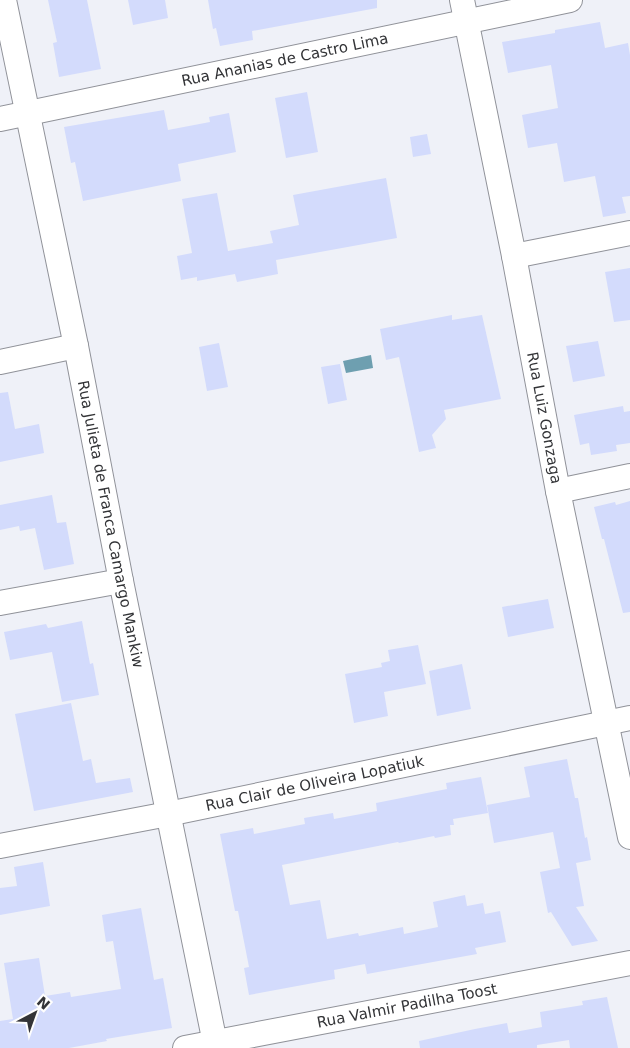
<svg xmlns="http://www.w3.org/2000/svg" width="630" height="1048" viewBox="0 0 630 1048" font-family="'DejaVu Sans',sans-serif">
<style>
.water{fill:#6e9fb0}
.building{fill:#d3dbfc}
.lines{fill:none;stroke-linecap:round;stroke-linejoin:round}
.minor-casing{stroke:#909299;stroke-width:26}
.minor{stroke:#fff;stroke-width:24}
.labels{text-anchor:middle;dominant-baseline:central;stroke-width:4.5;stroke-linejoin:round;paint-order:stroke}
.street-label{font-size:15px;fill:#333437;stroke:#fefefe}
</style>
<rect width="100%" height="100%" fill="#eff1f8"/>
<polygon class="water" points="371,355 373,368 346,373 343,361"/>
<g class="building">
<polygon points="48,0 87,0 101,69 59,77 53,43 57,42"/>
<polygon points="128,0 165,0 168,18 133,25"/>
<polygon points="208,0 377,0 377,8 252,31 253,40 220,46 216,28 213,29"/>
<polygon points="600,22 605,48 628,43 630,55 630,196 622,197 626,213 603,217 595,176 564,182 557,143 528,148 522,115 558,108 551,65 508,73 502,42 555,33 555,30"/>
<polygon points="307,92 318,152 286,158 275,98"/>
<polygon points="164,110 168,130 210,122 209,117 229,113 236,152 178,164 181,181 83,201 75,162 71,163 64,127"/>
<polygon points="427,134 431,154 413,157 410,137"/>
<polygon points="386,178 397,238 276,260 278,274 237,282 235,274 197,281 197,277 181,280 177,256 192,253 182,199 217,193 228,251 273,243 270,231 299,225 293,195"/>
<polygon points="630,268 630,320 614,322 605,272"/>
<polygon points="452,315 452,320 482,315 501,399 444,410 446,419 432,435 436,448 419,452 399,357 386,360 380,329"/>
<polygon points="598,341 605,376 573,382 566,346"/>
<polygon points="219,343 228,387 207,391 199,347"/>
<polygon points="340,364 347,400 328,404 321,367"/>
<polygon points="8,392 15,429 39,424 44,453 0,462 0,393"/>
<polygon points="623,406 624,412 630,411 630,443 616,445 617,451 591,455 589,443 580,445 574,415"/>
<polygon points="52,495 57,523 66,522 74,564 44,570 35,528 20,531 19,526 0,530 0,505"/>
<polygon points="630,501 630,612 623,613 604,539 602,539 594,507 615,502 616,505"/>
<polygon points="548,599 554,628 508,637 502,607"/>
<polygon points="82,621 90,664 93,663 99,695 62,702 52,652 10,660 4,632 46,624 48,628"/>
<polygon points="418,645 426,684 384,692 388,716 354,723 345,674 382,667 381,663 390,661 388,650"/>
<polygon points="462,664 471,709 437,716 429,671"/>
<polygon points="71,703 83,761 91,759 96,783 130,778 133,792 34,811 15,714"/>
<polygon points="567,759 575,798 578,798 585,838 587,837 591,860 576,863 584,906 576,907 598,941 572,946 551,912 548,913 540,872 560,868 553,832 494,843 487,805 530,797 524,767"/>
<polygon points="481,777 488,813 453,819 454,825 450,825 451,835 435,838 434,836 399,843 398,842 282,865 290,905 320,900 327,939 358,933 359,936 403,927 404,934 438,927 433,902 465,895 467,906 483,903 485,914 500,911 506,942 475,948 477,954 367,974 365,964 334,970 335,979 249,995 244,968 249,967 238,911 235,911 220,834 253,828 254,834 305,824 304,818 333,813 334,819 377,811 376,803 447,789 446,783"/>
<polygon points="43,862 50,906 0,915 0,888 17,886 14,867"/>
<polygon points="141,908 154,980 163,978 172,1028 106,1039 107,1041 69,1048 0,1048 0,1021 13,1019 4,963 39,958 45,996 70,992 71,997 121,989 113,941 106,942 102,915"/>
<polygon points="607,997 618,1048 570,1048 569,1040 537,1045 537,1048 420,1048 419,1041 475,1029 507,1023 509,1033 542,1027 540,1012 583,1005 582,1001"/>
</g>
<g class="lines">
<g class="minor-casing">
<g id="minor">
<path id="s1" d="M4,0L76,346L121,581L216,1048"/>
<path id="s2" d="M462,0L514,256L558,491L630,837"/>
<path id="s3" d="M0,119L570,0"/>
<polyline points="514,256 630,233"/>
<polyline points="0,362 76,346"/>
<polyline points="558,491 630,476"/>
<polyline points="0,603 121,581"/>
<path id="s4" d="M0,846L168,814L630,718"/>
<path id="s5" d="M185,1048L630,963"/>
</g>
</g>
<use href="#minor" class="minor"/>
</g>
<g class="labels">
<g class="street-label">
<text stroke="none"><textPath href="#s3" startOffset="291">Rua Ananias de Castro Lima</textPath></text>
<text stroke="none"><textPath href="#s2" startOffset="426">Rua Luiz Gonzaga</textPath></text>
<text stroke="none"><textPath href="#s1" startOffset="535">Rua Julieta de Franca Camargo Mankiw</textPath></text>
<text stroke="none"><textPath href="#s4" startOffset="321">Rua Clair de Oliveira Lopatiuk</textPath></text>
<text stroke="none"><textPath href="#s5" startOffset="226">Rua Valmir Padilha Toost</textPath></text>
</g>
</g>
<g transform="translate(35 1013) rotate(41)" stroke="#fefefe" stroke-width="4" paint-order="stroke">
<path d="M0-4L9 19L0 12L-9 19Z" fill="#333437"/>
<text y="-8" font-size="14" font-weight="bold" text-anchor="middle" fill="#333437">N</text>
</g>
</svg>
